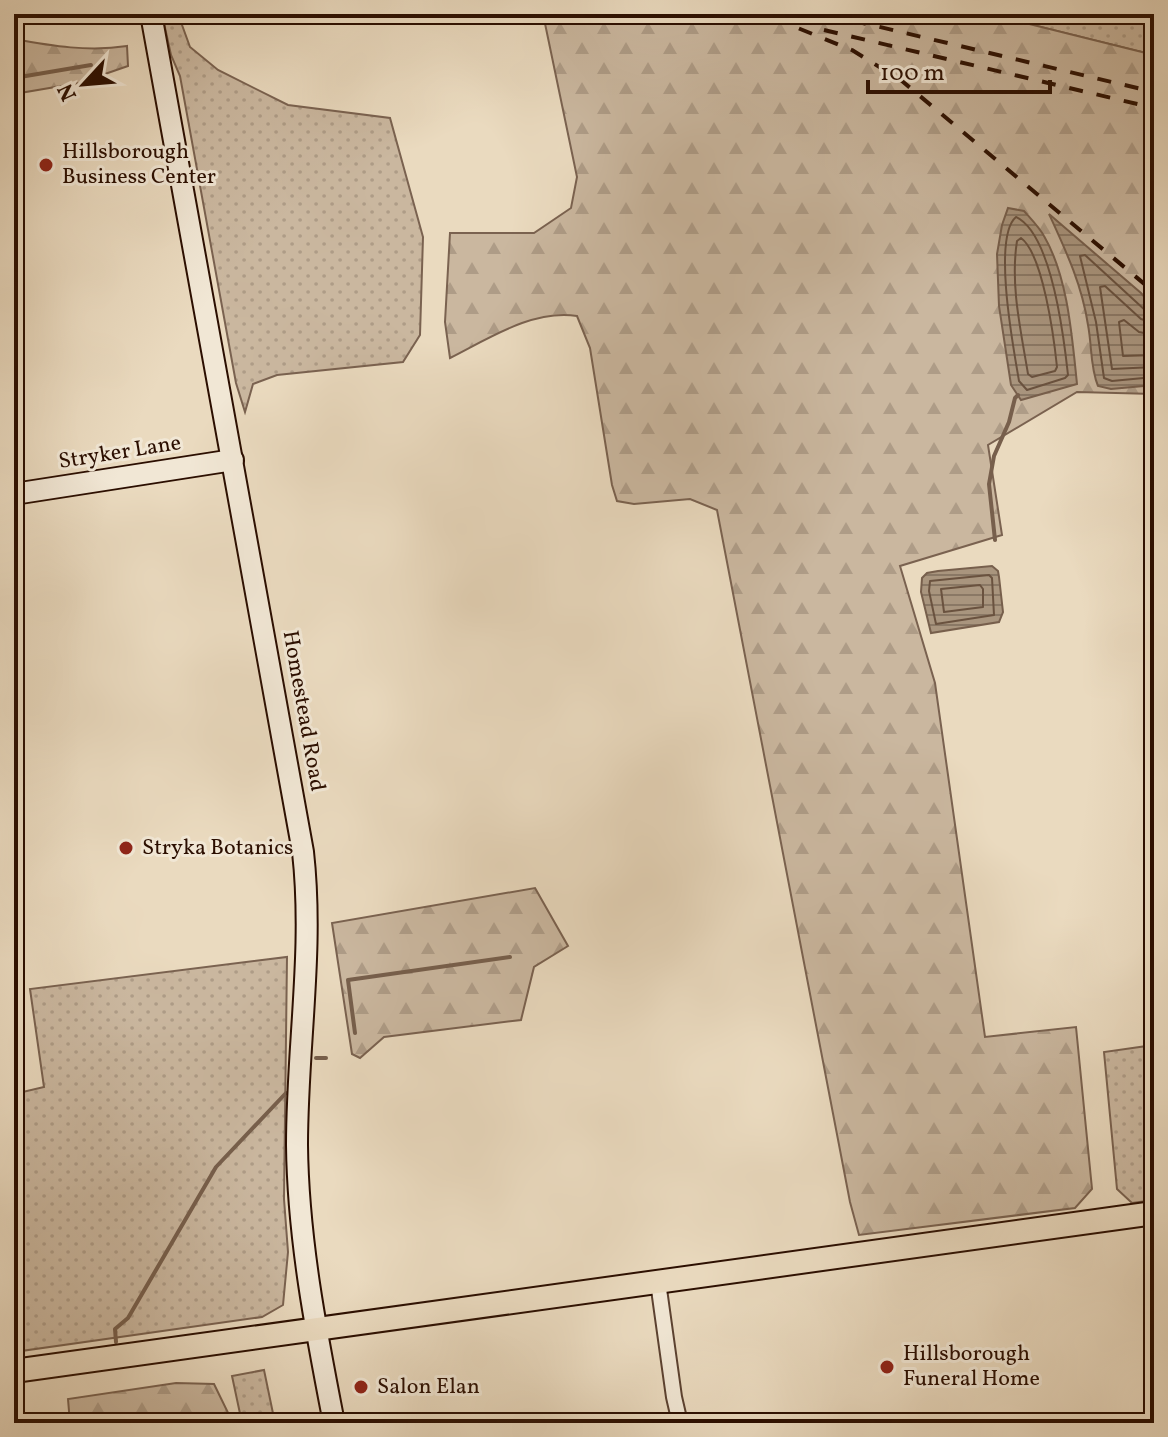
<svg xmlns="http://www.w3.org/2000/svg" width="1168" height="1437" viewBox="0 0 1168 1437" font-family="Vollkorn,serif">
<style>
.grass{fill:url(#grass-dots);stroke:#7a6250;stroke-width:2}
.forest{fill:url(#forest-firs);stroke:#7a6250;stroke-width:2}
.water{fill:url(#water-rules);stroke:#775f4c;stroke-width:2}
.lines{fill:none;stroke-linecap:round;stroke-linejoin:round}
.shore{stroke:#6a523f;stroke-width:2}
.stream{stroke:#775f4c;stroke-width:4}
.street-casing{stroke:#5b4130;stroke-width:18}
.secondary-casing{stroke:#2b0e00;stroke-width:24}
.primary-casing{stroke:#2b0e00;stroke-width:26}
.street{stroke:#f1e7d5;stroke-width:14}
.secondary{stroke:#f1e7d5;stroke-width:20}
.primary{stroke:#eadabf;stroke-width:22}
.rail{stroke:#2b0e00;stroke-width:4;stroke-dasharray:14 14;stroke-linecap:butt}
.poi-dot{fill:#8f2418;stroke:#f1e7d5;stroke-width:3}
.labels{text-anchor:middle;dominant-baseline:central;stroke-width:6;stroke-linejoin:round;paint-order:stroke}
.poi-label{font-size:22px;fill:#2b0e00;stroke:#f1e7d5;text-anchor:start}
.street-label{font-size:22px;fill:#2b0e00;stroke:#f1e7d5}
</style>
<defs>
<pattern id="grass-dots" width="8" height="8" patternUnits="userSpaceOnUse" patternTransform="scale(2)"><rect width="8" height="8" fill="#cab79f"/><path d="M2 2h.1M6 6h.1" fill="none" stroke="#ae9c87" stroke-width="1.8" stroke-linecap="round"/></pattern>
<pattern id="forest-firs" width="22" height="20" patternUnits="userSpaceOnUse" patternTransform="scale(2)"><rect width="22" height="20" fill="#cab79f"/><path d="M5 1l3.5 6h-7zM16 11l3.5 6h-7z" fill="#ae9c87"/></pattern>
<pattern id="water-rules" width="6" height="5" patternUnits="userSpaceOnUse" patternTransform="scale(2)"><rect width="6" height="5" fill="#a9957e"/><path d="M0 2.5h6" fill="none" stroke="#8a7865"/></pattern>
</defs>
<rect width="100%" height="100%" fill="#eadabf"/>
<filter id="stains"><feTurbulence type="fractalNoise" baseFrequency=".0025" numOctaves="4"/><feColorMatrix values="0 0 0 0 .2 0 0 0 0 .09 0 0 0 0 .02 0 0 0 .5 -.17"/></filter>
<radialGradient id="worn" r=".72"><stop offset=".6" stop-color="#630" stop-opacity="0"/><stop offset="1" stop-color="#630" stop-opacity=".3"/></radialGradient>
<g class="grass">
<polygon points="162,14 178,14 190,47 218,70 288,105 390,118 423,237 420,335 403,362 277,375 253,384 245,412 236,383 180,76 171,55"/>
<polygon points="989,14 1154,14 1154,55"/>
<polygon points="287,957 284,1199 288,1252 283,1305 262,1317 14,1352 14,1094 44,1087 30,989"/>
<polygon points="1154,1045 1154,1200 1132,1203 1117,1189 1104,1052"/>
<polygon points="264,1370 275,1423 242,1423 232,1376"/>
</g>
<g class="forest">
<path d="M543,14H989L1154,55V394L1077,392L988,445L1002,535L900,566L935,683L985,1037L1076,1027L1092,1189L1075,1208L859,1235L850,1202L717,510L690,499L634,504L617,501L612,485L590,348L577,316C533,309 488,339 450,358L445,322L450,233H534L571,208L577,177Z"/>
<path d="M14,39C52,46 89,52 127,46L128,66L79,83L14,94Z"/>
<polygon points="535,888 568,946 534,967 521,1020 384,1037 360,1058 352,1054 332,923"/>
<polygon points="176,1383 214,1384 233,1423 70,1423 68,1399"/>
</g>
<g class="water">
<path d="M1008,208L1024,211C1031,219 1039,227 1044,236C1068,277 1072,337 1077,384L1021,400L1011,385L999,306L997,254L1002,225Z"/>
<path d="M1049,214L1141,293L1154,308V385L1111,389L1098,386C1090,367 1092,345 1088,325C1082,285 1066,251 1049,214Z"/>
<polygon points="992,566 998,571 999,577 1003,612 999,622 931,633 921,592 922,578 927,573 938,571"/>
</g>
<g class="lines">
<g class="shore">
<path d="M1016,217C1052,234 1064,338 1068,375L1065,378L1027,390L1019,381C1014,351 992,237 1016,217Z"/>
<path d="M1021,238C1043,254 1054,338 1057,367L1055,371L1032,377L1028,374C1021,331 1010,285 1017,241Z"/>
<polyline points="1154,313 1146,311 1085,255 1080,256 1096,322 1104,378 1112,381 1154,377"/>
<polyline points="1154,323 1141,319 1105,286 1100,287 1112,369 1154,367"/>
<polyline points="1154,335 1139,332 1124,320 1119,322 1123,356 1154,355"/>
<polygon points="989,575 992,578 994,615 936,624 929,591 930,581"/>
<polygon points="980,585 983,589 983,607 944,612 941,589"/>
</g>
<g class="stream">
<polyline points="14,78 91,65"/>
<polyline points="995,540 989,484 994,456 1009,422 1015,398 1018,395"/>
<polyline points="355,1033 348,980 510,957"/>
<polyline points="316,1058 326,1058"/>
<polyline points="116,1342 115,1329 128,1318 216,1167 286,1093"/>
</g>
<g class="street-casing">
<polyline id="street" points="658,1282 674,1397 680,1423"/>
</g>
<g class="secondary-casing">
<g id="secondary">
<path d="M151,14L303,852C314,950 297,1046 297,1145C298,1238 316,1331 334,1423"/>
<polyline points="14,494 233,460"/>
</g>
</g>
<g class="primary-casing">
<polyline id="primary" points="14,1371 1154,1213"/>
</g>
<use href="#street" class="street"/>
<use href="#secondary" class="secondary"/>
<use href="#primary" class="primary"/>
<g class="rail">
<polyline points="825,14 1154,92"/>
<polyline points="773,18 852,50 902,81 1154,292"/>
<polyline points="824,30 1154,108"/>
</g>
</g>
<g class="poi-dot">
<circle cx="46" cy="165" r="8"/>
<circle cx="126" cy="848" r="8"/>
<circle cx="887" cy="1367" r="8"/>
<circle cx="361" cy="1387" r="8"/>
</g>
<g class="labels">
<g class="poi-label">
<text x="62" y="152">Hillsborough<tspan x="62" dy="25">Business Center</tspan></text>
<text x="142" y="848">Stryka Botanics</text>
<text x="903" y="1354">Hillsborough<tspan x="903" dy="25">Funeral Home</tspan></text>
<text x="377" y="1387">Salon Elan</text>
</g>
<g class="street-label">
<text transform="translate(120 453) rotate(-9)">Stryker Lane</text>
<text transform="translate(303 711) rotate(80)">Homestead Road</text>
</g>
</g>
<rect width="1168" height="1437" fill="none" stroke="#eadabf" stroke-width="48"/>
<rect x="16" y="16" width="1136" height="1405" fill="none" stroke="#2b0e00" stroke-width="4"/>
<rect x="24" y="24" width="1120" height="1389" fill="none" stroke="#2b0e00" stroke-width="2"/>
<g transform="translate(84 84) rotate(244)" stroke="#f1e7d5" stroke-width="6" paint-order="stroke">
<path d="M0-6L14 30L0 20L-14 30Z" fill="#2b0e00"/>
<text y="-12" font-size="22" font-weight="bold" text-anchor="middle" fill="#2b0e00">N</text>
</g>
<path d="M868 80v12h182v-12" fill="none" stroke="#2b0e00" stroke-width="4"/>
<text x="880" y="80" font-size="24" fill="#2b0e00" stroke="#f1e7d5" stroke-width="6" paint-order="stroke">100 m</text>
<rect width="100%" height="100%" filter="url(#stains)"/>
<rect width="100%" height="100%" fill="url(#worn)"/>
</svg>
